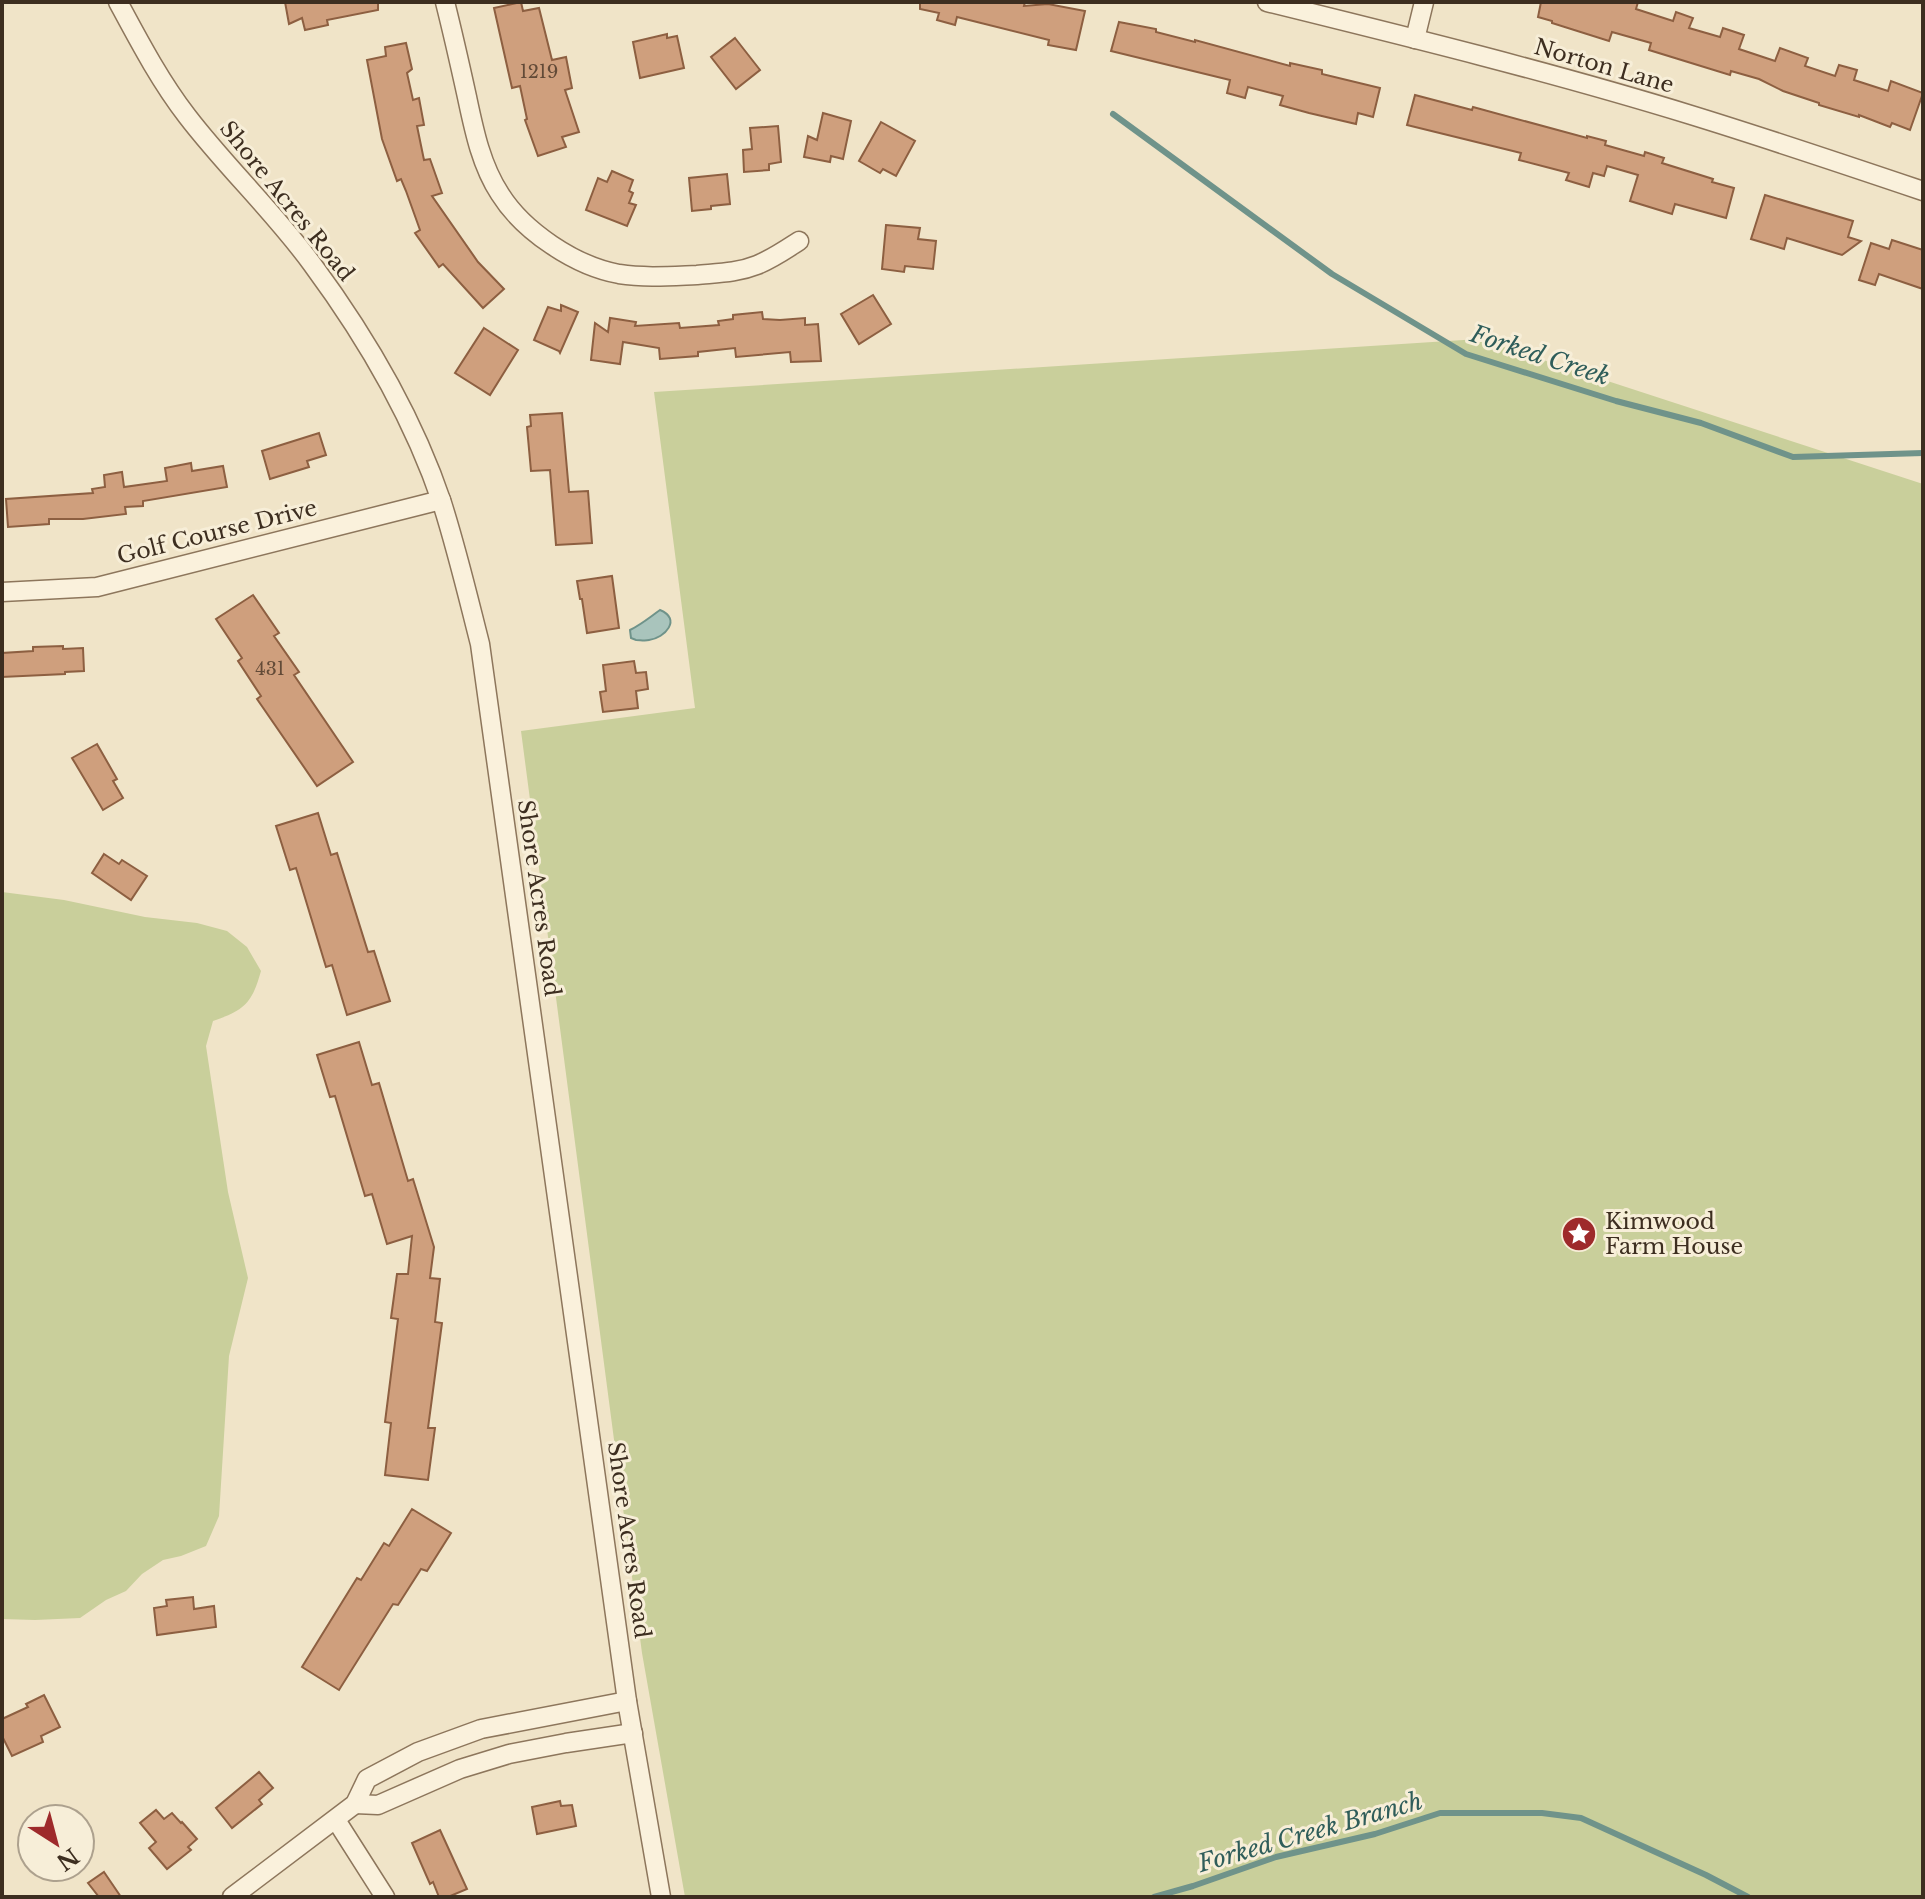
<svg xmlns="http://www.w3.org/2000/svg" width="1925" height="1899" viewBox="0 0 1925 1899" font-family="'Libre Baskerville',serif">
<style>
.green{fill:#c9cf9b}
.water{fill:#a9c4bc;stroke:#6f938a;stroke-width:2}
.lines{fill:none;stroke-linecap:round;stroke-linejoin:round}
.stream{stroke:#6f938a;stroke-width:6}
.building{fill:#cf9f7d;stroke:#8d5f41;stroke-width:2}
.minor-casing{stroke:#8d765c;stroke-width:21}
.minor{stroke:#faf1dc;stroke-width:18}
.labels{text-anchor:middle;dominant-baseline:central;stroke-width:6;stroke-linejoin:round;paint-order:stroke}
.number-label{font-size:18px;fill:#624a37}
.street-label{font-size:22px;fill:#3d2e20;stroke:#f7eed8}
.poi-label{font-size:22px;fill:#3d2e20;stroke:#f7eed8;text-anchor:start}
.water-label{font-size:24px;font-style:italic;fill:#2f5d5a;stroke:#f7eed8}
</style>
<rect width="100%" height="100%" fill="#f0e4c8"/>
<g class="green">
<polygon points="1479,339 1923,484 1923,1897 685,1897 642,1653 521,731 695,708 654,392"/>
<path d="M2,892L64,900L145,917L197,923L227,931L247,947L261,971C252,1003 245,1010 213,1021L206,1046L228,1192L248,1278L229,1356L219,1516L206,1546L181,1556L163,1560L142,1574L126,1591L106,1600L80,1618L35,1620L2,1619Z"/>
</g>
<path class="water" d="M660,610C682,619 665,638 649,640C645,641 640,640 636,640L631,638L630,630C642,624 650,617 660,610Z"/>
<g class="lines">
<g class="stream">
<polyline points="1113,114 1332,274 1466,354 1616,401 1701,423 1793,457 1923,453"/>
<polyline points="1154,1897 1193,1886 1276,1857 1375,1834 1440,1813 1542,1813 1581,1818 1706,1875 1748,1897"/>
</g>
</g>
<g class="building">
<polygon points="285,2 378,2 378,10 327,20 328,25 305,30 302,18 289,24"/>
<polygon points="521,2 523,11 539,8 552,60 566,57 572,88 565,90 579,132 562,137 566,147 538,156 525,120 527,119 520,86 512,88 494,8"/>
<polygon points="920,2 1025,2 1024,6 1048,4 1085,11 1076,50 1048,45 1049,40 957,17 955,25 937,20 939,13 920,9"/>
<polygon points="1541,2 1638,2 1636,9 1673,21 1676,12 1693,18 1689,28 1720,37 1723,28 1744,35 1739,49 1775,61 1780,48 1808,58 1805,66 1835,76 1839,65 1857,70 1854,80 1888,91 1891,81 1923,93 1910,130 1892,123 1890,127 1859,115 1859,117 1819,105 1819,103 1783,91 1759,79 1731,71 1730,75 1649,50 1651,43 1612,32 1609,41 1552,23 1552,21 1538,17"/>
<polygon points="1119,22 1156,29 1156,32 1195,42 1195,40 1290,66 1290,63 1322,70 1322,74 1380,88 1373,117 1358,113 1356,124 1309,113 1280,105 1283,96 1248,87 1245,98 1227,93 1230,80 1111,51"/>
<polygon points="667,34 667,38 677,36 684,68 640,78 633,42"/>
<polygon points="735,38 760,70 736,89 711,57"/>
<polygon points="406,43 412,69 407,73 413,100 419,98 424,125 417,126 424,160 430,159 442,193 432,196 478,262 504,289 483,308 443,264 439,267 415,233 420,230 406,191 401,179 397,181 382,139 367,60 386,56 385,47"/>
<polygon points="1415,95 1472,110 1473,107 1587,138 1587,136 1606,141 1605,145 1644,156 1645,152 1664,158 1662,163 1713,179 1712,182 1734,188 1726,218 1675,204 1672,214 1630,201 1638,175 1607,166 1604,176 1593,173 1589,187 1566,180 1569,173 1519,160 1521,153 1407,125"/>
<polygon points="823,113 851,121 843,159 831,156 830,162 804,157 808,136 817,140"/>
<polygon points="881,122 915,141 896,176 883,169 880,173 859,161"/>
<polygon points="778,126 781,162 769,164 769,170 744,172 743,150 752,149 750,128"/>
<polygon points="612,171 633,180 629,191 633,193 629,203 636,205 627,226 586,210 598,178 607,182"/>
<polygon points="727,174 730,204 711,206 711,209 692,211 689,178"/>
<polygon points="1765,195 1853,221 1848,237 1861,241 1842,255 1787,238 1784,249 1751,239"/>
<polygon points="886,225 920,228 918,239 936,241 933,269 905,266 904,272 882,269"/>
<polygon points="1892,240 1923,250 1923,289 1879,274 1875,285 1859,280 1871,243 1889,249"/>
<polygon points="873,295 891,324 859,344 841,314"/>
<polygon points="561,305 578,312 560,353 559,351 534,340 548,307 561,311"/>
<polygon points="762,312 763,319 780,320 805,318 805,325 818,324 821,361 791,362 790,352 736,357 735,348 698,352 698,356 660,359 659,348 623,342 620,364 591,360 595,323 608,332 610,318 636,322 635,326 679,323 680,328 719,325 718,321 733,319 733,315"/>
<polygon points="484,328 518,350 490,395 455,373"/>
<polygon points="562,413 569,492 588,491 592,543 556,545 550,470 531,471 527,427 531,426 530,415"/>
<polygon points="319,433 326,455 307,461 309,467 270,479 262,451"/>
<polygon points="191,463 192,471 223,466 227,487 143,501 143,506 125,507 126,514 83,519 49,519 49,524 8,527 6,499 93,493 92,489 105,487 104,475 122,472 124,487 167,481 165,468"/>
<polygon points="612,576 619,628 587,633 582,599 580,599 577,581"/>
<polygon points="253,595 279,633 274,636 299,672 294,675 353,762 317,786 257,699 261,696 238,661 242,658 216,619"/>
<polygon points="63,646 63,649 83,648 84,671 65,672 65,674 2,677 2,653 33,651 33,647"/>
<polygon points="634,661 636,673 646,672 648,689 636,691 638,708 603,712 600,692 606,691 603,665"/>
<polygon points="97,744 117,779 113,781 123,798 103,810 72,758"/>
<polygon points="318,813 331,855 337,853 368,952 374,951 390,1001 347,1015 332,965 326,967 296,868 290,870 276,826"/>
<polygon points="104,854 119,864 122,860 147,876 131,900 92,873"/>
<polygon points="359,1042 372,1085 379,1083 408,1181 413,1179 434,1247 430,1278 440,1279 435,1322 442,1323 428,1428 435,1428 428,1480 385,1475 391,1423 385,1422 398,1319 391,1318 397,1274 408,1274 412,1236 387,1244 372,1194 365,1196 335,1096 330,1097 317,1055"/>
<polygon points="412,1509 451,1533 427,1571 421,1569 398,1605 393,1604 339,1690 302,1667 357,1578 361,1580 384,1543 389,1546"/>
<polygon points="193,1597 194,1609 214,1606 216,1627 157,1635 154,1608 167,1606 166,1600"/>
<polygon points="44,1695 60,1727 41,1736 43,1742 12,1756 2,1736 2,1719 28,1707 26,1704"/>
<polygon points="259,1772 273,1788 259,1800 262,1804 232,1828 216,1808"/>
<polygon points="560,1801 561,1806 572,1805 576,1826 537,1834 532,1807"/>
<polygon points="156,1810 164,1819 172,1813 181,1823 182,1822 197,1839 188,1847 191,1850 167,1869 149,1848 156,1842 140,1823"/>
<polygon points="440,1830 467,1889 448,1897 439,1897 433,1882 430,1884 412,1843"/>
<polygon points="104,1872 121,1897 99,1897 88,1883"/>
</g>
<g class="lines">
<g class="minor-casing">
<g id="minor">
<path d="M118,2C139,41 160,81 187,116C226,167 275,213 312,264C366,337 413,417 442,503C457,550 468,597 480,644L627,1701L661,1897"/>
<path d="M445,2C453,34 460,65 467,97C474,130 481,165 500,194C523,231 575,266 619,274C645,278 671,276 697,275C718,273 737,273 757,265C772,259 785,250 799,241"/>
<path d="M1267,2C1409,37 1551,72 1691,115C1769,139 1846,165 1923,191"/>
<polyline points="1415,39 1424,2"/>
<polyline points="2,592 97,587 441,500"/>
<polyline points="355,1804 378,1805 460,1769 509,1754 566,1743 633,1733"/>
<polyline points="336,1820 385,1897"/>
<polyline points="232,1897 355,1804 367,1779 418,1752 481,1729 627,1701"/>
</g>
</g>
<use href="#minor" class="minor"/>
</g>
<defs>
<g id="sight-disc" transform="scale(1.8)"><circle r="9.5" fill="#9e2a2b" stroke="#f7eed8"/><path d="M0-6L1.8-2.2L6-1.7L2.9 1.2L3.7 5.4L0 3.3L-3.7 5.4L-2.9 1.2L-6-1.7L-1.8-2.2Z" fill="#fff"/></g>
</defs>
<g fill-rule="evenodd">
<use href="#sight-disc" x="1579" y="1234"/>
</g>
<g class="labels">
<g class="number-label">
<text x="539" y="72">1219</text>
<text x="270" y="669">431</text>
</g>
<g class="street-label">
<text transform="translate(1604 66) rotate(16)">Norton Lane</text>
<text transform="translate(287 201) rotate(51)">Shore Acres Road</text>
<text transform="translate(217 532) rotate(-14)">Golf Course Drive</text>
<text transform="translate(539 898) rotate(82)">Shore Acres Road</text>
<text transform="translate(629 1540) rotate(82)">Shore Acres Road</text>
</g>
<g class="poi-label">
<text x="1605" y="1221">Kimwood<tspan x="1605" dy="25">Farm House</tspan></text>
</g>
<g class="water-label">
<text transform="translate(1540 355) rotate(18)">Forked Creek</text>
<text transform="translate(1310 1832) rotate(-16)">Forked Creek Branch</text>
</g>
</g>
<rect width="1925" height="1899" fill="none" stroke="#3d2e20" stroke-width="8"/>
<g transform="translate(56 1843) rotate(144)"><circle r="38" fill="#f7eed8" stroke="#ada18e" stroke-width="2"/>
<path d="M0-6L14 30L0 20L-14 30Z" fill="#9e2a2b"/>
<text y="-12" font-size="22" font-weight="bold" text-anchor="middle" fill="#3d2e20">N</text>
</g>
</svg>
